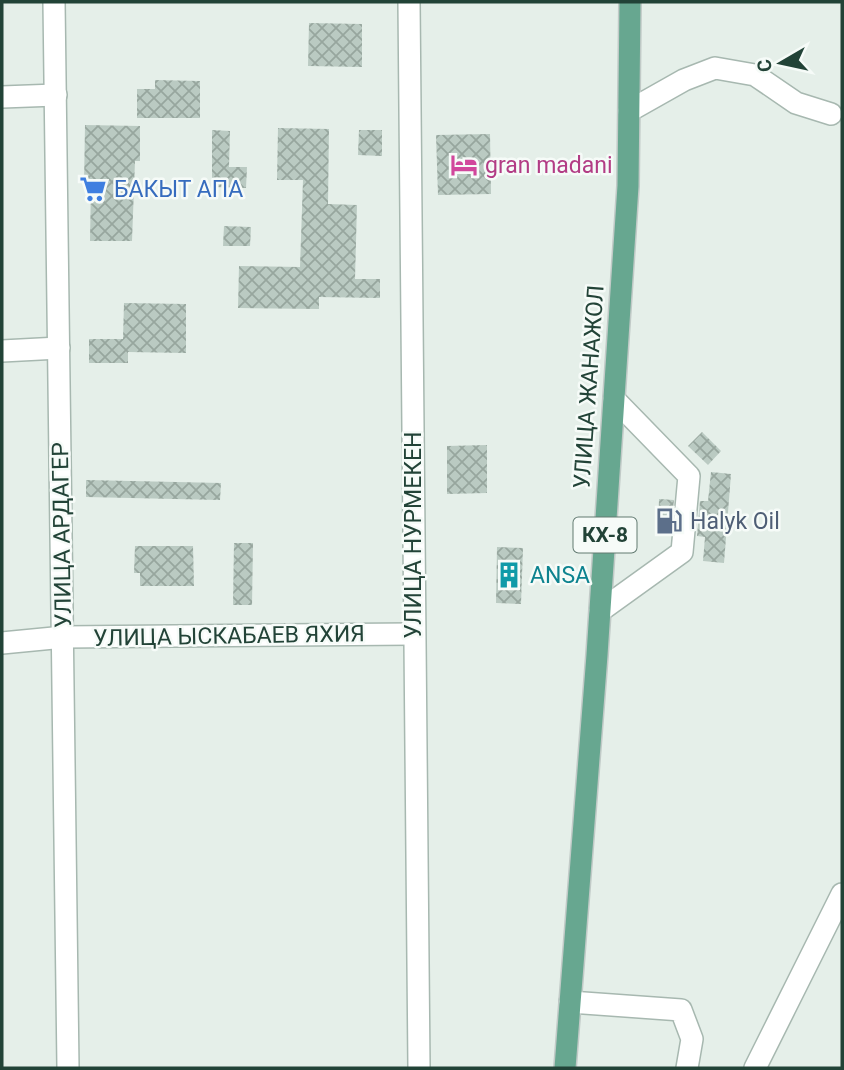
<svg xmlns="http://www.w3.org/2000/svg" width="844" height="1070" viewBox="0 0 844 1070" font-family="Roboto,sans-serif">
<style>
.building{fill:url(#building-cross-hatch)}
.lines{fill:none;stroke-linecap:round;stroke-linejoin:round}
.minor-casing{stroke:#a7b8b0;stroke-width:24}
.major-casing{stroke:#c1cac7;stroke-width:24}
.minor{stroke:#fff;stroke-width:21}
.major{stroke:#67a790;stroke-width:21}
.labels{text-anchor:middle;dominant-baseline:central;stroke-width:5;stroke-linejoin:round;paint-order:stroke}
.shield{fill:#f6fbf8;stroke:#627a71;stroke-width:2}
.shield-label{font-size:21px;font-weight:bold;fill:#224337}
.hotel-label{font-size:23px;fill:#b23c85;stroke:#f6fbf8;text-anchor:start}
.shop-label{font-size:23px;fill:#366cbe;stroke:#f6fbf8;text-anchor:start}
.street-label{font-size:23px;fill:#224337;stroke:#f6fbf8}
.service-label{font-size:23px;fill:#4e5e75;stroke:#f6fbf8;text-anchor:start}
.culture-label{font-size:23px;fill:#0d838f;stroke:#f6fbf8;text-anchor:start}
</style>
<defs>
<pattern id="building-cross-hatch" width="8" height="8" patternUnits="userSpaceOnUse" patternTransform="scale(1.75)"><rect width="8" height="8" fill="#bacac2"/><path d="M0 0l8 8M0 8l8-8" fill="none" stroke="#97a69e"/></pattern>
</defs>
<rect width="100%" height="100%" fill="#e5efe9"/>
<g class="building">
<polygon points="309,23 362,24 362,67 308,66"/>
<polygon points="155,80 200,81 200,118 137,118 137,89 155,89"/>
<polygon points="85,125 140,126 140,161 135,161 132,241 90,241 91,183 84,183"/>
<polygon points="278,128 329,129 328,204 357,205 355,279 380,279 380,298 319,297 319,309 238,308 239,266 300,267 303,180 277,180"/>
<polygon points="212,130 230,131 229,167 247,167 246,188 212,187"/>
<polygon points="359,130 382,130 382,156 358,155"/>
<polygon points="490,134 491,194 438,195 436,135"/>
<polygon points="224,226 251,227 250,246 223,246"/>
<polygon points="124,303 186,304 186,353 128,352 128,363 89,363 89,339 123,339"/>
<polygon points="702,432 721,451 708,465 688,446"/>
<polygon points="487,445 487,493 447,494 447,446"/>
<polygon points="711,472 731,474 724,563 703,561 705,537 697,536 700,501 708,501"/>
<polygon points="86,480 221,483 220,500 86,497"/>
<polygon points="659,499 674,500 670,536 658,535"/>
<polygon points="234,543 253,543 252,605 233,605"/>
<polygon points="135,546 193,546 194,586 140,586 140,573 134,573"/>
<polygon points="497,547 523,548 521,604 496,603"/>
</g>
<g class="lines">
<g class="minor-casing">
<g id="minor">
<polyline points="54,2 68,1068"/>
<polyline points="409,2 419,1068"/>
<polyline points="2,97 56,95"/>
<polyline points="629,111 684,80 715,68 755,75 796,103 831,114"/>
<polyline points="2,351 59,348"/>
<polyline points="600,611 682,552 689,476 614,399"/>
<polyline points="2,643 64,637 414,634"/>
<polyline points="570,1002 681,1010 692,1039 687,1068"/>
<polyline points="755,1068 842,894"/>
</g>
</g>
<g class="major-casing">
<polyline id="major" points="565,1068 597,655 628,186 630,2"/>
</g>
<use href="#minor" class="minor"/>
<use href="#major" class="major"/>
</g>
<defs>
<g id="hotel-bare" transform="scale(2.1)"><path d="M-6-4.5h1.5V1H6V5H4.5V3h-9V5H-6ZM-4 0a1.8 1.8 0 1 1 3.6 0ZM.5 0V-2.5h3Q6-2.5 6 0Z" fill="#d1479c" stroke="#f6fbf8" stroke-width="2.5" paint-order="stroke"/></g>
<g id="supermarket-bare" transform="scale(2.1)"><path d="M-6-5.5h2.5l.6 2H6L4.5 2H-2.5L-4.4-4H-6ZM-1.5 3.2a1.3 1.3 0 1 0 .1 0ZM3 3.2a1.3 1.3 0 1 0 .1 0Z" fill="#3f7fe0" stroke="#f6fbf8" stroke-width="2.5" paint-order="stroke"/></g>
<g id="fuel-bare" transform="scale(2.1)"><path d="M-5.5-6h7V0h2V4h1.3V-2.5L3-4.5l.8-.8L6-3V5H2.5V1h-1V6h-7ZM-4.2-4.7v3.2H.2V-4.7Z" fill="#5c6f8a" stroke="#f6fbf8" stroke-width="2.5" paint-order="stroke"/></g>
<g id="building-bare" transform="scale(2.1)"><path d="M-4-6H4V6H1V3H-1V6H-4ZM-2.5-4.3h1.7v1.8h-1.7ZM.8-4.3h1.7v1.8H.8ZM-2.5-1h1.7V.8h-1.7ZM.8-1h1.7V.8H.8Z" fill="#0f9aa8" stroke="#f6fbf8" stroke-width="2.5" paint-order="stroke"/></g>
</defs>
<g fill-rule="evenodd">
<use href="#hotel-bare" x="464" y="165"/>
<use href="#supermarket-bare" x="93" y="189"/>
<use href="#fuel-bare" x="669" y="521"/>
<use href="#building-bare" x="509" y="575"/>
</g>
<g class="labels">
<rect class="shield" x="573.5" y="517.5" width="63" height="35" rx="5"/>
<g class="shield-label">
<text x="605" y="535">КХ-8</text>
</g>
<g class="hotel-label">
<text x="485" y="165">gran madani</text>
</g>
<g class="shop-label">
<text x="114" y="189">БАКЫТ АПА</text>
</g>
<g class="street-label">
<text transform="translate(589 387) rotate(-86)">УЛИЦА ЖАНАЖОЛ</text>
<text transform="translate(62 535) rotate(-91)">УЛИЦА АРДАГЕР</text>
<text transform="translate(413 535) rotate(-90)">УЛИЦА НУРМЕКЕН</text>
<text transform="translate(229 636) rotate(-1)">УЛИЦА ЫСКАБАЕВ ЯХИЯ</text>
</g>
<g class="service-label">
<text x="690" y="521">Halyk Oil</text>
</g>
<g class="culture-label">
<text x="530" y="575">ANSA</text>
</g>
</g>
<rect width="844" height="1070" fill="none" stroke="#224337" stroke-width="7"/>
<g transform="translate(781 63) rotate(261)" stroke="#f6fbf8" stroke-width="5" paint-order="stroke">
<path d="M0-5L12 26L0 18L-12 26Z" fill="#224337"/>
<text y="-10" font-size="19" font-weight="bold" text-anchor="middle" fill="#224337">С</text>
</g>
</svg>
